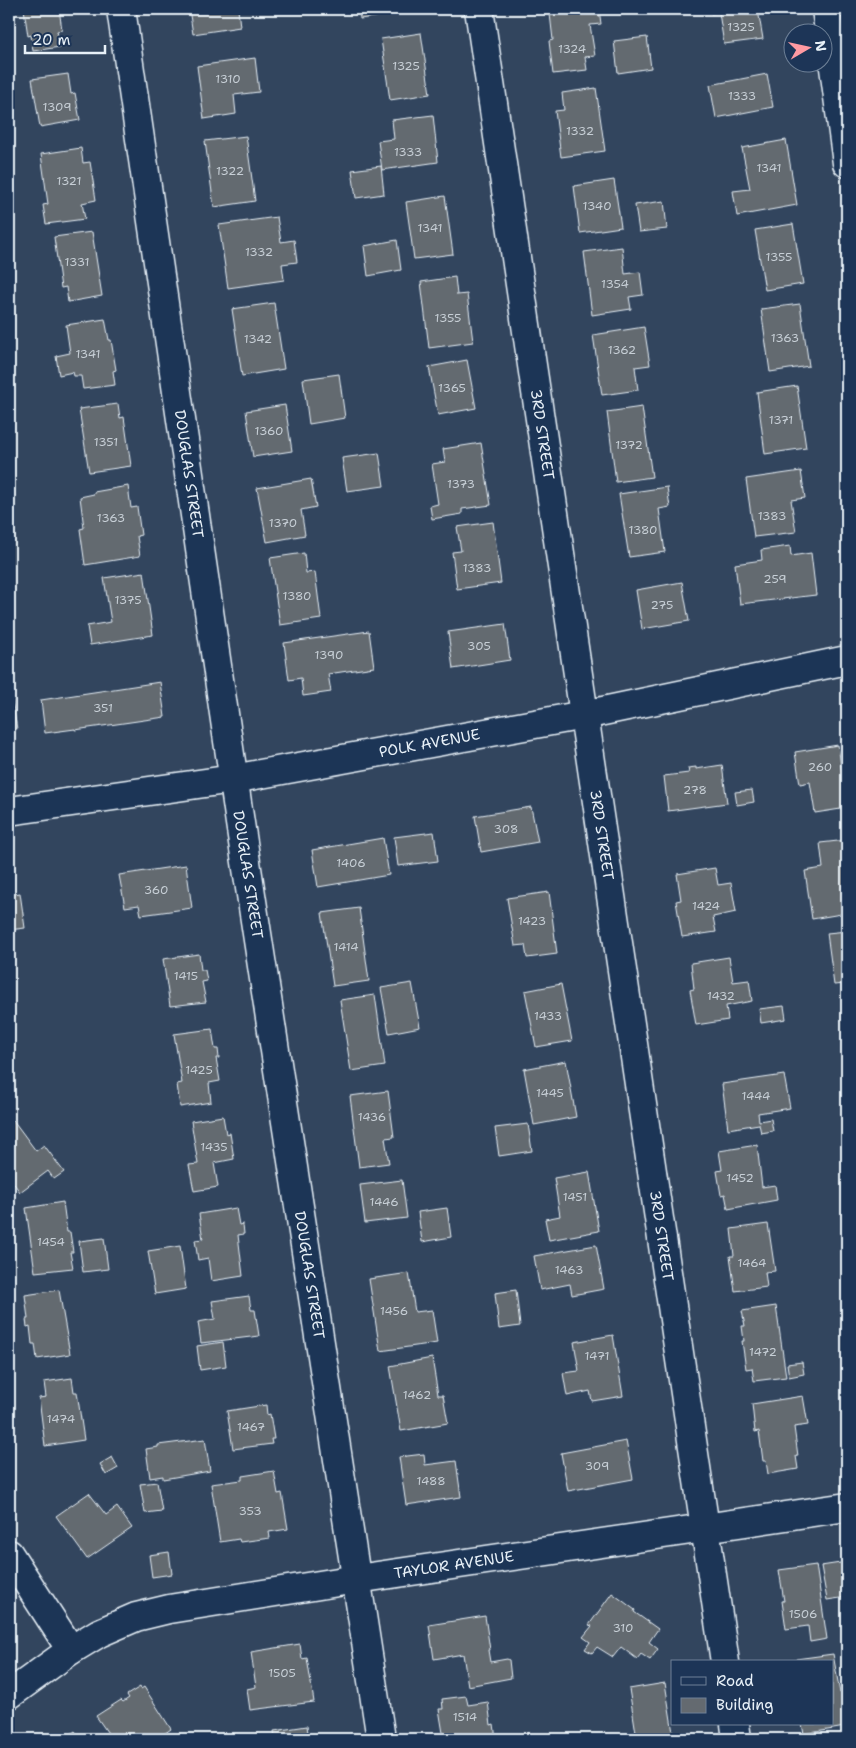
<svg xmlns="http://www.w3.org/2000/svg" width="856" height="1748" viewBox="0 0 856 1748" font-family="'Shantell Sans',sans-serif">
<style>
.building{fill:#646a70;stroke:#e8f1f8}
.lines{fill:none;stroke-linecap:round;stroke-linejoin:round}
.minor-casing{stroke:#e8f1f8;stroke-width:31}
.tertiary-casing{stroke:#e8f1f8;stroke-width:31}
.minor{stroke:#1d3557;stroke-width:28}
.tertiary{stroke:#1d3557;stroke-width:28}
.labels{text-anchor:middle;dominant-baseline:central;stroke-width:4;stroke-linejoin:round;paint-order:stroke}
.number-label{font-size:12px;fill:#c7cfd6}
.street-label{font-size:15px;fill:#e8f1f8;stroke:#1d3557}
</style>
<rect width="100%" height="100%" fill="#32455e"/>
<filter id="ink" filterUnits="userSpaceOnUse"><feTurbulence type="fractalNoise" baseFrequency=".02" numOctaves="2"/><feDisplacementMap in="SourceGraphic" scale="10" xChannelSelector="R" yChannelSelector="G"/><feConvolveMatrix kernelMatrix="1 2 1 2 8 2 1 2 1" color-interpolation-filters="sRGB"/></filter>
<g filter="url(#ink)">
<g class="building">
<polygon points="24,9 59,9 62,30 57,31 60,47 33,51 31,35 28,36"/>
<polygon points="189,9 238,9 240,27 193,34"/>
<polygon points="359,9 416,9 417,11 360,19"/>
<polygon points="588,9 599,9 601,24 590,25 595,56 585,57 587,70 553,74 549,41 553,40 550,14"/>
<polygon points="710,9 766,9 758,10 763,39 724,44 719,13 711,14"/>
<polygon points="421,33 430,94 390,100 381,39"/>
<polygon points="647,37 651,68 618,73 614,41"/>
<polygon points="255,58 259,92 234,95 236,114 204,119 197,66"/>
<polygon points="68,74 71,94 75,93 80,120 40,127 32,79"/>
<polygon points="767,74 773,107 716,118 710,85"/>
<polygon points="596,88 605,151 561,157 555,111 564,110 562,93"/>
<polygon points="433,115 438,162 382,170 378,141 394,139 392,120"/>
<polygon points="246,136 255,201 214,207 205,141"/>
<polygon points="786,140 797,205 737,216 733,191 750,189 742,148"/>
<polygon points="81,148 83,163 90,162 96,200 82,203 85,219 46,224 43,205 48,204 41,154"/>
<polygon points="381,166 384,194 356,198 352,170"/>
<polygon points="614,180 621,227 580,233 574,186"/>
<polygon points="445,196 453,254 414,259 406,202"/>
<polygon points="664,201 667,229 639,232 635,205"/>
<polygon points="277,217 281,242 294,240 297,262 282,264 284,280 228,288 219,225"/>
<polygon points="793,224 803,284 765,290 755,230"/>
<polygon points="92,232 102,296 68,302 66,287 61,288 54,237"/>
<polygon points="397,240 401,270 368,276 364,246"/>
<polygon points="622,247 625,274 640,272 643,295 629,297 631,309 592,315 584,252"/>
<polygon points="455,277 457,295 467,294 473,342 429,348 421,282"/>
<polygon points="274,303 284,369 242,376 232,309"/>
<polygon points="800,304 809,366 770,372 761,309"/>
<polygon points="105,319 109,340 111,340 116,370 113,371 115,385 83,389 81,376 74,376 73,372 59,375 56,356 70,353 66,325"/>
<polygon points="644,327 650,365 635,367 638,390 602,395 593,335"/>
<polygon points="467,360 476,408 438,415 429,367"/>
<polygon points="339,374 345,418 309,424 303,379"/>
<polygon points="797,386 806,448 765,454 757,392"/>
<polygon points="118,404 120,418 124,417 131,466 89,472 79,409"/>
<polygon points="285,405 292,451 253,457 246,411"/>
<polygon points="642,407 652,477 616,482 607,412"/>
<polygon points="481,443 491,505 462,509 462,514 432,519 430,506 438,504 432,464 445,462 443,449"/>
<polygon points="379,453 384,486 347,491 342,458"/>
<polygon points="801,471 805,498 791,500 796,532 754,537 746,479"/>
<polygon points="311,479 316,507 301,510 305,535 267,542 257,488"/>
<polygon points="128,486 131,508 137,507 141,535 137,536 140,556 85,565 80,529 84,528 80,497 94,494 94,492"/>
<polygon points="667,487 670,507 659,509 665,552 629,557 619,494"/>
<polygon points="493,522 501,583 457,589 452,552 461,551 457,527"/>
<polygon points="790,546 791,556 811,553 816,595 740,604 735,564 762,560 761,550"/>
<polygon points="304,553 306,573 315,572 321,619 280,625 270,558"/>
<polygon points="144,572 153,635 90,645 87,626 111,622 104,578"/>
<polygon points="682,582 689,621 642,629 636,590"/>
<polygon points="505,624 510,660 453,669 448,632"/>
<polygon points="369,631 374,667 328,674 331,692 303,696 301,678 289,680 284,643"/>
<polygon points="160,682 165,717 75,730 75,729 45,733 41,700"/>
<polygon points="9,694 11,694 17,729 9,730"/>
<polygon points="838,745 847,808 815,813 810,782 800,784 795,752"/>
<polygon points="722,765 727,803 668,811 664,776 689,773 688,768 696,767 696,769"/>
<polygon points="752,790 754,802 737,805 735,792"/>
<polygon points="531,807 538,842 481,852 475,816"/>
<polygon points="434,832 438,861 398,866 394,837"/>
<polygon points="383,838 389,875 318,887 312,850"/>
<polygon points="847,840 847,913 812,919 805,871 823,868 820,843"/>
<polygon points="186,865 192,908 141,915 139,905 125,907 119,875"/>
<polygon points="715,868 718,885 731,883 736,912 713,917 716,932 682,937 676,901 681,900 677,874"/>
<polygon points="549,892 557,954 527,958 525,945 515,946 507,898"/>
<polygon points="20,893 25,928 9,930 9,895"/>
<polygon points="359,908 369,981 333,986 322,913"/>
<polygon points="847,931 847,995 846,984 834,985 827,933"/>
<polygon points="199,954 201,970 205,970 207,981 202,982 206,1002 170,1006 163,959"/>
<polygon points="729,957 733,982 749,980 752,1001 726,1006 728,1020 696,1025 690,990 694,989 691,963"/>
<polygon points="412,983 420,1027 389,1033 381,988"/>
<polygon points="561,984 572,1041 536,1047 525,991"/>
<polygon points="375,995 385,1066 351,1071 340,1000"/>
<polygon points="784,1006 786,1019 761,1023 759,1009"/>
<polygon points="212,1029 215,1049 218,1049 219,1058 216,1058 220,1081 209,1083 211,1102 180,1107 177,1084 182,1083 174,1034"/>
<polygon points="566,1061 576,1117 534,1125 524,1069"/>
<polygon points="784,1075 790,1108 758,1113 759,1121 771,1119 773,1131 761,1133 759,1124 728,1129 722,1084"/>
<polygon points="388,1091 394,1137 385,1138 389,1163 359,1167 350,1096"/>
<polygon points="223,1116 226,1134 230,1133 234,1159 214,1163 218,1187 194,1191 189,1165 198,1164 191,1121"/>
<polygon points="13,1120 36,1151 44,1145 64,1172 54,1179 48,1171 20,1192 9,1177 9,1123"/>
<polygon points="528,1124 532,1151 499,1156 495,1128"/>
<polygon points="757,1145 762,1187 775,1185 777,1200 728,1209 725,1194 721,1195 717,1171 722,1170 719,1151"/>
<polygon points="589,1172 599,1231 549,1240 545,1219 560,1216 554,1178"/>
<polygon points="402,1180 407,1218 365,1223 360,1185"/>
<polygon points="63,1202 67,1232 70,1232 73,1252 70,1252 73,1268 35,1272 26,1208"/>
<polygon points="236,1208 239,1225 243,1224 244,1234 238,1235 243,1276 211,1281 208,1258 198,1260 195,1240 203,1239 199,1214"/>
<polygon points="447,1208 451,1237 422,1242 418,1212"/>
<polygon points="768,1224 775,1271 765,1272 767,1287 735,1291 730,1256 734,1256 731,1229"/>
<polygon points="104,1238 108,1269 83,1272 79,1241"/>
<polygon points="596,1245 604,1289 572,1295 570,1284 540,1290 534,1256"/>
<polygon points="180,1246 186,1289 155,1294 148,1251"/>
<polygon points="409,1273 415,1312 432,1310 437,1343 380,1351 369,1279"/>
<polygon points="59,1290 70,1354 37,1359 35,1344 32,1344 30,1326 27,1327 26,1319 28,1319 25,1295"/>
<polygon points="516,1290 520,1326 499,1329 495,1293"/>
<polygon points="249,1296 251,1310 255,1310 259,1336 201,1343 198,1322 215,1319 212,1301"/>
<polygon points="776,1306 786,1377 754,1381 752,1368 746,1369 742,1341 744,1341 742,1326 745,1326 742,1311"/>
<polygon points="613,1335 623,1396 592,1401 590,1391 567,1396 563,1373 579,1371 574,1342"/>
<polygon points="223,1342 226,1366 200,1370 197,1346"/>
<polygon points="432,1358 438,1395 443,1395 448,1423 401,1431 390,1366"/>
<polygon points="802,1362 804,1374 789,1377 787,1364"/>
<polygon points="72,1378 74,1392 77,1392 84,1440 45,1446 39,1398 46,1397 44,1382"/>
<polygon points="803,1396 808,1425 794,1427 798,1456 796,1456 798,1469 768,1474 766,1461 763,1461 759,1431 755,1432 752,1404"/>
<polygon points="266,1405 267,1415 270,1414 274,1439 271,1439 272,1444 233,1449 227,1411"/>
<polygon points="205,1439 210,1471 163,1479 163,1476 150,1478 146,1449 158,1447 158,1445"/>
<polygon points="626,1441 633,1479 568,1491 561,1453"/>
<polygon points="424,1454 425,1465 456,1461 461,1497 406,1505 399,1457"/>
<polygon points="112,1457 118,1468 106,1475 100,1464"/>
<polygon points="274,1471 278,1494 282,1493 288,1529 269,1532 270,1538 240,1542 239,1539 220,1542 211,1484 242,1480 242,1476"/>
<polygon points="157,1482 162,1511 145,1513 140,1484"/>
<polygon points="89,1493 106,1515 117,1507 132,1528 87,1559 56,1516"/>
<polygon points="169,1552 172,1574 152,1577 149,1555"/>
<polygon points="847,1562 847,1597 827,1600 821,1566"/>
<polygon points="816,1565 827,1639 810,1642 808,1626 786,1629 782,1601 784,1601 779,1570"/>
<polygon points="612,1593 635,1610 634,1612 658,1629 649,1642 658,1649 650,1660 641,1654 637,1659 621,1647 613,1657 597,1647 592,1653 585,1649 590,1642 583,1637 592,1626 589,1625"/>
<polygon points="485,1616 490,1650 488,1650 490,1662 507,1659 509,1660 511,1678 468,1686 463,1654 434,1659 429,1625"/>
<polygon points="300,1644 302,1659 307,1658 314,1702 250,1710 247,1689 256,1687 251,1652"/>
<polygon points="833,1654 840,1693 847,1691 847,1725 844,1725 845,1727 804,1734 802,1724 832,1724 832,1662 796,1662 796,1659"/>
<polygon points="665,1683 674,1739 637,1739 629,1689"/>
<polygon points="140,1687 141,1689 144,1687 171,1729 157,1739 148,1739 144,1733 136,1739 112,1739 96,1716 121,1700 123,1702 129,1698 127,1695"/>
<polygon points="466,1696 468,1705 488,1702 491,1725 494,1724 496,1739 444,1739 439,1709 443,1709 442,1699"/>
<polygon points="307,1726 309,1739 275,1739 274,1731"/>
<polygon points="75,1731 81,1739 64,1739"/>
</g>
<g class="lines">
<g class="minor-casing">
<g id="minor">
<path id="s1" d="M121,9L240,823L381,1739"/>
<path id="s2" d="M479,9L725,1662"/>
<polyline points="826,9 847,163"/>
<polyline points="9,1554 71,1650"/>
<path id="s3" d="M9,1695L71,1650L99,1633L136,1617L169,1609L357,1579L847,1507"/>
<polyline points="735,1724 737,1739"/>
</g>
</g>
<g class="tertiary-casing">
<g id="tertiary">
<path id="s4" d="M9,811L233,779L584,715L847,660"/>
</g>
</g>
<use href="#minor" class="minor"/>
<use href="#tertiary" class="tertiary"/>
</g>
</g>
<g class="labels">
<g class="number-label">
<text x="741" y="27">1325</text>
<text x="572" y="49">1324</text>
<text x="406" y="66">1325</text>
<text x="228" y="79">1310</text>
<text x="742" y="96">1333</text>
<text x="57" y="107">1309</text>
<text x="580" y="131">1332</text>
<text x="408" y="152">1333</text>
<text x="769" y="168">1341</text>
<text x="230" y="171">1322</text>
<text x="69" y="181">1321</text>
<text x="597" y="206">1340</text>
<text x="430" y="228">1341</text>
<text x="259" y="252">1332</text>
<text x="779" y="257">1355</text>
<text x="77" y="262">1331</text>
<text x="615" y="284">1354</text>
<text x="448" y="318">1355</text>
<text x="785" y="338">1363</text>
<text x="258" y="339">1342</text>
<text x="622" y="350">1362</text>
<text x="88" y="354">1341</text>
<text x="452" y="388">1365</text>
<text x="781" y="420">1371</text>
<text x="269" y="431">1360</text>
<text x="106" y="442">1351</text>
<text x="629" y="445">1372</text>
<text x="461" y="484">1373</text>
<text x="772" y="516">1383</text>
<text x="111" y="518">1363</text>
<text x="283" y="523">1370</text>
<text x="643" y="530">1380</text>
<text x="477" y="568">1383</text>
<text x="775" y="579">259</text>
<text x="297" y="596">1380</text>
<text x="128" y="600">1375</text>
<text x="662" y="605">275</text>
<text x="479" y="646">305</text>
<text x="329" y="655">1390</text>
<text x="103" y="708">351</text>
<text x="820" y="767">260</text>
<text x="695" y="790">278</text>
<text x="506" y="829">308</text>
<text x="351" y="863">1406</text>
<text x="156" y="890">360</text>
<text x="706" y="906">1424</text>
<text x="532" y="921">1423</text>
<text x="346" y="947">1414</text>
<text x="186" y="976">1415</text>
<text x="721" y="996">1432</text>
<text x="548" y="1016">1433</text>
<text x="199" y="1070">1425</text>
<text x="550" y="1093">1445</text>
<text x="756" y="1096">1444</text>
<text x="372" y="1117">1436</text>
<text x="214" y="1147">1435</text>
<text x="740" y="1178">1452</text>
<text x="575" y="1197">1451</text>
<text x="384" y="1202">1446</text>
<text x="51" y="1242">1454</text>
<text x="752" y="1263">1464</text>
<text x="569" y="1270">1463</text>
<text x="394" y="1311">1456</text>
<text x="763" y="1352">1472</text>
<text x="597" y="1356">1471</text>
<text x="417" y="1395">1462</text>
<text x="61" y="1419">1474</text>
<text x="251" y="1427">1467</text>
<text x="597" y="1466">309</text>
<text x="431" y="1481">1488</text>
<text x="250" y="1511">353</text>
<text x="803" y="1614">1506</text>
<text x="623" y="1628">310</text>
<text x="282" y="1673">1505</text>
<text x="465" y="1717">1514</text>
</g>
<g class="street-label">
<text stroke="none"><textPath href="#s2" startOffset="430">3RD STREET</textPath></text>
<text stroke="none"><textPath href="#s1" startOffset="470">DOUGLAS STREET</textPath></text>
<text stroke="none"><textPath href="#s4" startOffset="426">POLK AVENUE</textPath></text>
<text stroke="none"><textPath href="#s2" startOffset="835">3RD STREET</textPath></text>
<text stroke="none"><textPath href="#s1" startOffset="875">DOUGLAS STREET</textPath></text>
<text stroke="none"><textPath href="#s2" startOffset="1240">3RD STREET</textPath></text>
<text stroke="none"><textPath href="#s1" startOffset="1280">DOUGLAS STREET</textPath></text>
<text stroke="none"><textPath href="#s3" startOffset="472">TAYLOR AVENUE</textPath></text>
</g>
</g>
<rect width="856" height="1748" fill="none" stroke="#1d3557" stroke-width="30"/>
<rect x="15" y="15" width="826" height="1718" fill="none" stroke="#e8f1f8" stroke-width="2" filter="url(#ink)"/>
<rect x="671" y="1660" width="162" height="65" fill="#1d3557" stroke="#6e8097"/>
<rect x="681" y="1677" width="25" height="8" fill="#1d3557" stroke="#6e8097"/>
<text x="716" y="1686" font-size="15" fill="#e8f1f8">Road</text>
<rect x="681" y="1698" width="25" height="15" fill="#646a70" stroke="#6e8097"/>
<text x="716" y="1710" font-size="15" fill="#e8f1f8">Building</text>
<g transform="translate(808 48) rotate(81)"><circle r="24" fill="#1d3557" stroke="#6e8097"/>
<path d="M0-4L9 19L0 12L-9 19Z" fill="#ff9aa2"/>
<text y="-8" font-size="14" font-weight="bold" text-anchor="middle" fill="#e8f1f8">N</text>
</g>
<path d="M25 45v8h80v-8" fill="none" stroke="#e8f1f8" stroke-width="2.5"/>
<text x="32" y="45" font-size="15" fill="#e8f1f8" stroke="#1d3557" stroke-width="4" paint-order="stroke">20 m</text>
</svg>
